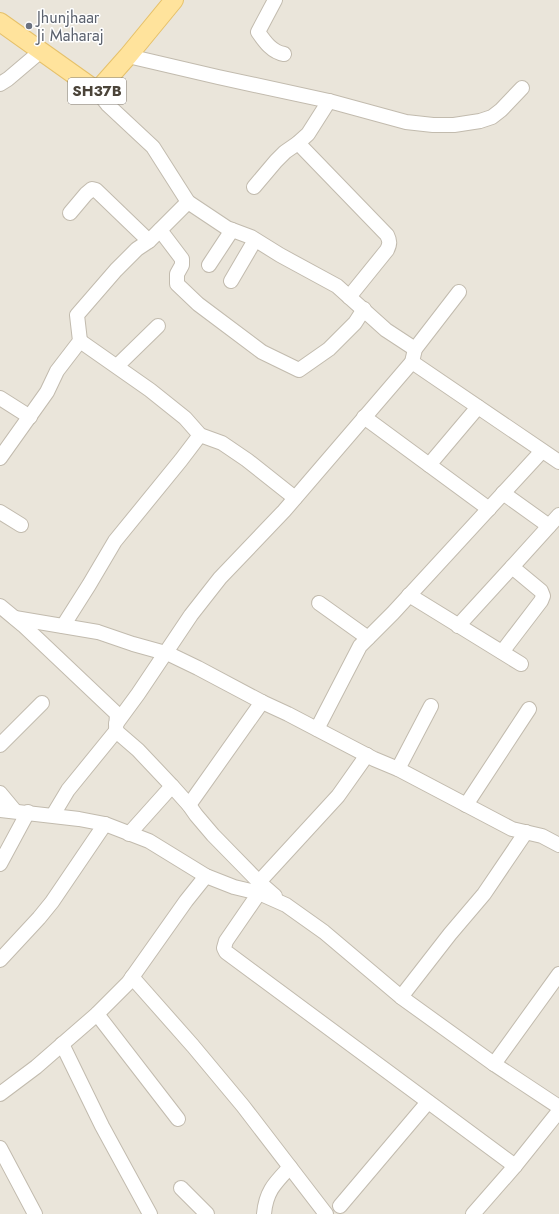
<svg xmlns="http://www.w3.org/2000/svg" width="559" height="1214" viewBox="0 0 559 1214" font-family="Jost,sans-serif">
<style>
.residential{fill:#eae5da}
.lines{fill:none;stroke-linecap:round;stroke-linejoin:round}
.minor-casing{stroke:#c2bbae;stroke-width:16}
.major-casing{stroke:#e6c16a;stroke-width:20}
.minor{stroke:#fff;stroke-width:14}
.major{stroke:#ffe39c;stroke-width:18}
.worship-dot{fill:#6b7280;stroke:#fff;stroke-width:1.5}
.labels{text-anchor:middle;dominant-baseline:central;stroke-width:3;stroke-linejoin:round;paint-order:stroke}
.shield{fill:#fff;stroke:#817c74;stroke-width:1}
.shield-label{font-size:15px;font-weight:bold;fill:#4b4439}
.worship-label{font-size:16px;fill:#5b616d;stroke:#fff;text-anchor:start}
</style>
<rect width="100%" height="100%" fill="#f6f3ec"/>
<rect class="residential" x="0" y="0" width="559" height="1214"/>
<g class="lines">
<g class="minor-casing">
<g id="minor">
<path d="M275,0L258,32C265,42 272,52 284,54"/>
<polyline points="128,56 218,77 329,101 406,122 433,125 454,125 480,121 492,117 501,110 522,88"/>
<polyline points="0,84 8,79 41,51"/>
<polyline points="97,91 108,105 153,147 188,202 227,228 251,237 280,255 337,286 386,330 415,349"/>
<path d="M298,143L387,235C390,241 390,244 387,250L349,297"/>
<polyline points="254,187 276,161 285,152 298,143 308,134 329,101"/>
<polyline points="70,213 86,194 92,189 96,190 149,241"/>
<polyline points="160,230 182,259 182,265 177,274 177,284 198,304 262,352 299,370 329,349 355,323 364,309"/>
<polyline points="209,265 232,230"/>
<polyline points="231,281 255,240"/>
<polyline points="80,341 150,390 185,418 200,435 222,443 247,460 295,498"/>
<polyline points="412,362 559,462"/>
<polyline points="117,366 158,326"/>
<polyline points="0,398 30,417"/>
<polyline points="364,417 489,509"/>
<polyline points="0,458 47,392 57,371 80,341 77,315 116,270 137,249 149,241 188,202"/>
<polyline points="429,465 478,407"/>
<polyline points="503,493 549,526"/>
<polyline points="0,512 21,525"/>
<polyline points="409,595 521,664"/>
<polyline points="319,603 368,638"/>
<polyline points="0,606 23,625 117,714 116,729"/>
<polyline points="15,618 98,632 133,644 169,654 198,668 262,702 288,714 374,759 398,769 512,829 542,836 559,845"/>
<polyline points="63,626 89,585 115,541 181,460 200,435"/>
<polyline points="458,626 512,567 559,515"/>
<polyline points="502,652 541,601 543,596 541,591 512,567"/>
<polyline points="116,724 138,694 191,615 220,578 284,511 412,362 415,349 459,292"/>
<polyline points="317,729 360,646 393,613 542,451"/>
<polyline points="0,745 42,703"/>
<polyline points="398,769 431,706"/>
<polyline points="0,793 15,811"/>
<polyline points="189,805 262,702"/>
<polyline points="466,805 529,709"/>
<polyline points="0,810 79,819 105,824 149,841 206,876 234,887 259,893 286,905 324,932 401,997 494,1064 559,1107"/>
<polyline points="53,815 68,790 116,731 138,750 172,786 189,805 196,815 213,835 259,882 275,896"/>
<polyline points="129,834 172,786"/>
<polyline points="0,864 28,812"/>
<polyline points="259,882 338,796 367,755"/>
<polyline points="259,893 226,941 224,948 226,952 515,1166"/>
<polyline points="0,960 39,918 52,902 105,824"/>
<polyline points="132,977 193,1046 243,1106 326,1214"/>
<polyline points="401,997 450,934 484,894 526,832"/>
<polyline points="97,1014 178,1119"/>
<polyline points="62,1044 102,1126 150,1214"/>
<polyline points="494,1064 559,974"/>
<polyline points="0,1094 36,1067 97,1014 128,983 186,901 206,876"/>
<polyline points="0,1148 35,1214"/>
<polyline points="181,1188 207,1214"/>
<polyline points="340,1206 428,1102"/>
<path d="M264,1214C266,1191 275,1183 290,1167"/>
<polyline points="473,1214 515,1166 559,1111"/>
</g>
</g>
<g class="major-casing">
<polyline id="major" points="0,22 97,91 128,56 174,0"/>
</g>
<use href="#minor" class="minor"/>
<use href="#major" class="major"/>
</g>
<circle class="worship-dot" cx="29" cy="26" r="4"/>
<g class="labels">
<rect class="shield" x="68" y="78" width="58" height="26" rx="3"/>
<g class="shield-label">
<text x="97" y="91">SH37B</text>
</g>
<g class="worship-label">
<text x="37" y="17">Jhunjhaar<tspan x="37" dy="18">Ji Maharaj</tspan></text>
</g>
</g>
</svg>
